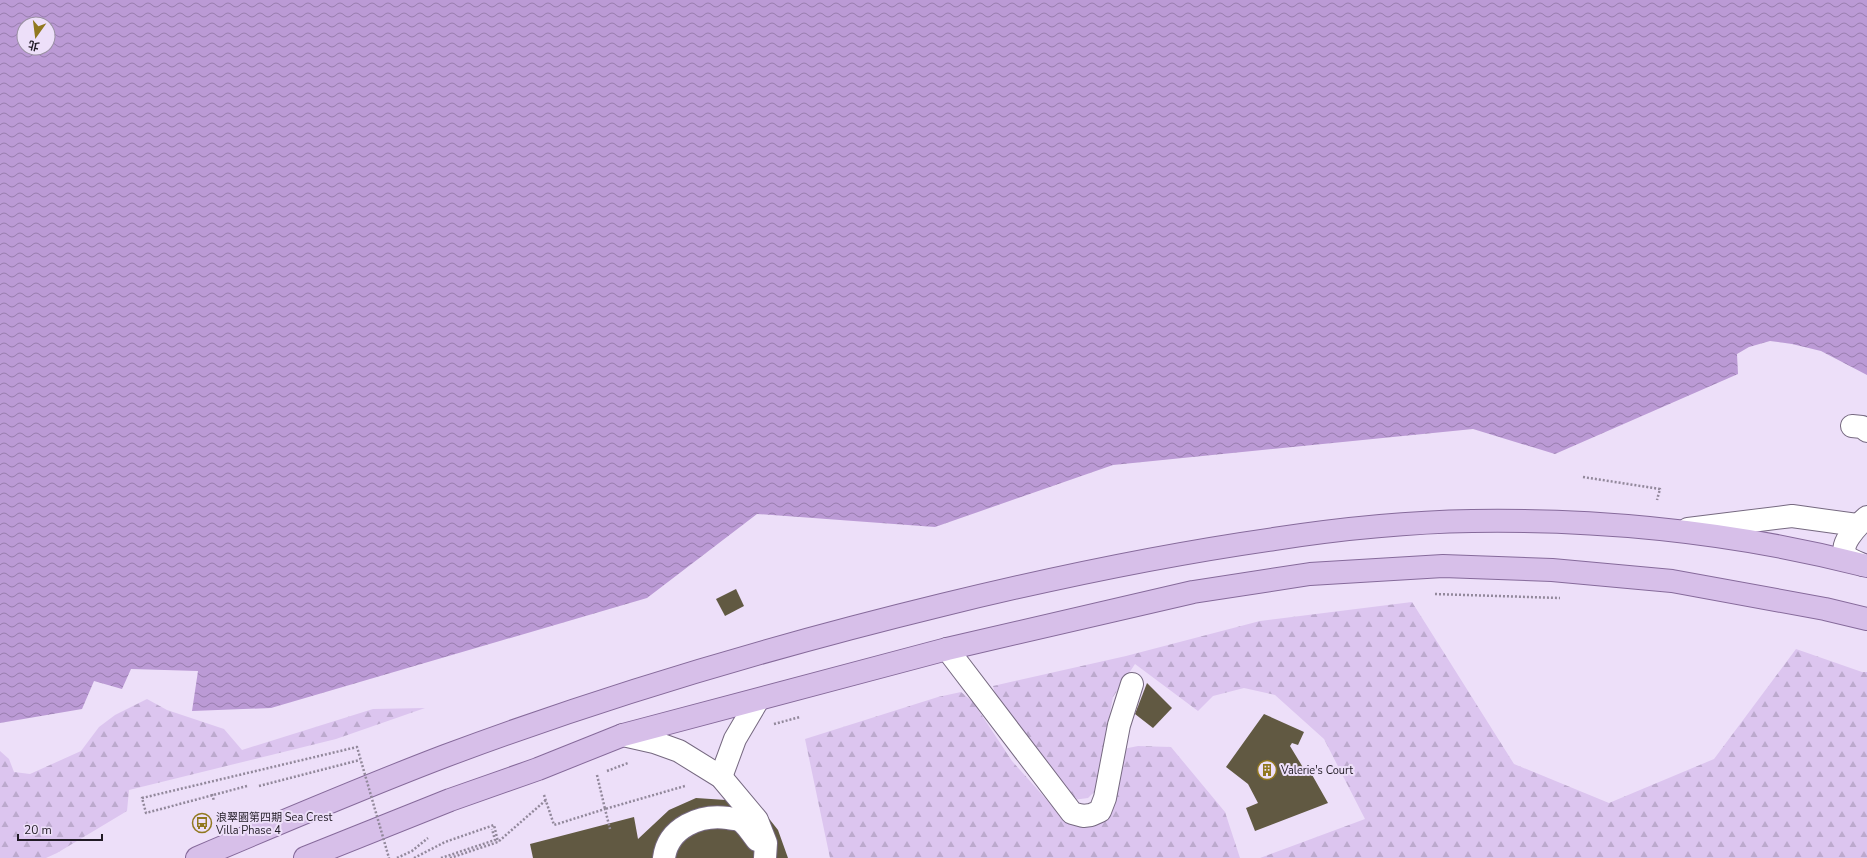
<svg xmlns="http://www.w3.org/2000/svg" width="1867" height="858" viewBox="0 0 1867 858" font-family="'Nunito Sans','Noto Sans TC',sans-serif">
<style>
.forest{fill:url(#forest-firs)}
.water{fill:url(#water-waves);fill-rule:evenodd}
.building{fill:#615942}
.lines{fill:none;stroke-linecap:round;stroke-linejoin:round}
.minor-casing{stroke:#766980;stroke-width:24}
.major-casing{stroke:#866a9b;stroke-width:24}
.path{stroke:#92889b;stroke-width:2.5;stroke-dasharray:2 2;stroke-linecap:butt}
.minor{stroke:#fff;stroke-width:22}
.major{stroke:#d7bfe9;stroke-width:22}
.path-bridge{stroke:#92889b;stroke-width:2.5;stroke-dasharray:2 2;stroke-linecap:butt}
.labels{text-anchor:middle;dominant-baseline:central;stroke-width:4;stroke-linejoin:round;paint-order:stroke}
.poi-label{font-size:11px;fill:#211b25;stroke:#eddff9;text-anchor:start}
</style>
<defs>
<pattern id="forest-firs" width="22" height="20" patternUnits="userSpaceOnUse"><rect width="22" height="20" fill="#dcc5ef"/><path d="M5 1l3.5 6h-7zM16 11l3.5 6h-7z" fill="#bca9cd"/></pattern>
<pattern id="water-waves" width="16" height="10" patternUnits="userSpaceOnUse"><rect width="16" height="10" fill="#bb9ad5"/><path d="M0 5q4-4 8 0t8 0" fill="none" stroke="#987dad"/></pattern>
</defs>
<rect width="100%" height="100%" fill="#eddff9"/>
<g class="forest">
<polygon points="1412,602 1514,764 1609,803 1714,759 1796,649 1862,672 1867,672 1867,858 1260,858 1365,819 1324,739 1275,695 1244,688 1213,696 1198,711 1135,664 1113,697 1103,749 1097,789 1088,798 1073,800 995,693 993,686 1126,656 1260,621"/>
<polygon points="961,692 973,702 1012,761 1064,819 1087,827 1101,821 1123,749 1138,746 1171,747 1225,812 1240,858 830,858 805,739 938,697"/>
<polygon points="147,699 167,710 224,729 242,750 373,709 425,708 336,739 129,790 127,811 57,853 46,858 0,858 0,751 9,759 14,772 30,774 81,751 99,727 115,715"/>
</g>
<path class="water" d="M0,0H1867V375L1821,351L1792,344L1770,341L1749,347L1737,354L1738,374L1555,454L1473,429L1113,465L935,527L757,514L647,598L271,708L192,711L198,671L131,669L122,689L94,681L82,709L0,723ZM24,24H48V48H24Z"/>
<g class="building">
<polygon points="736,589 744,606 725,616 716,599"/>
<polygon points="1147,683 1172,708 1153,728 1135,714"/>
<polygon points="1264,714 1304,732 1298,745 1292,743 1290,746 1307,774 1311,773 1328,803 1255,831 1246,808 1258,803 1248,784 1226,767"/>
<polygon points="696,798 756,802 778,830 788,858 533,858 530,844 634,817 638,839 669,810"/>
</g>
<g class="lines">
<g class="minor-casing">
<g id="minor">
<polyline points="1852,426 1862,427 1867,431"/>
<polyline points="1688,529 1792,516 1857,525"/>
<path d="M1863,565C1859,563 1853,561 1849,558C1834,548 1859,524 1867,517"/>
<polyline points="947,649 1072,813 1083,816 1091,815 1100,811 1105,798 1119,725 1132,684"/>
<polyline points="623,735 654,742 679,751 721,777 757,820 766,843 765,858"/>
<polyline points="721,777 735,739 758,700"/>
<path d="M664,858C668,827 701,814 728,818C732,819 738,819 741,821C747,825 752,834 757,840"/>
</g>
</g>
<g class="major-casing">
<g id="major">
<path d="M197,858C279,823 361,788 445,756C608,695 774,646 942,605C1052,578 1162,555 1274,539C1339,529 1406,522 1472,521C1604,519 1739,533 1867,566"/>
<polyline points="305,858 450,800 538,769 623,735 947,649 1193,592 1310,574 1443,566 1552,570 1672,581 1825,609 1867,619"/>
</g>
</g>
<g class="path">
<polyline points="1583,477 1660,489 1657,500"/>
<polyline points="1435,594 1560,598"/>
<polyline points="774,724 800,717"/>
<polyline points="607,771 628,763"/>
<polyline points="597,775 605,809 685,786 684,785"/>
<polyline points="259,786 360,760"/>
<polyline points="212,794 214,801"/>
<polyline points="544,795 554,825 605,809 610,829"/>
<polyline points="397,858 412,851 428,838"/>
<polyline points="414,858 445,842 494,825 498,842"/>
<polyline points="441,858 495,840 492,829"/>
<polyline points="450,858 498,842 546,800"/>
</g>
<use href="#minor" class="minor"/>
<use href="#major" class="major"/>
<polyline class="path-bridge" points="247,786 146,813 142,798 357,747 389,858"/>
</g>
<defs>
<g id="building-ring" transform="scale(1)"><circle r="9.5" fill="#eddff9" stroke="#91781f" stroke-width="1.5"/><path d="M-4-6H4V6H1V3H-1V6H-4ZM-2.5-4.3h1.7v1.8h-1.7ZM.8-4.3h1.7v1.8H.8ZM-2.5-1h1.7V.8h-1.7ZM.8-1h1.7V.8H.8Z" fill="#91781f"/></g>
<g id="bus-ring" transform="scale(1)"><circle r="9.5" fill="#eddff9" stroke="#91781f" stroke-width="1.5"/><path d="M-5-6H5V4H4V6H2V4H-2V6H-4V4H-5ZM-3.5-4V0h7V-4ZM-3.5 1.2v1.5H-2V1.2ZM2 1.2v1.5H3.5V1.2Z" fill="#91781f"/></g>
</defs>
<g fill-rule="evenodd">
<use href="#building-ring" x="1267" y="770"/>
<use href="#bus-ring" x="202" y="823"/>
</g>
<g class="labels">
<g class="poi-label">
<text x="1281" y="770">Valerie's Court</text>
<text x="216" y="817">浪翠園第四期 Sea Crest<tspan x="216" dy="13">Villa Phase 4</tspan></text>
</g>
</g>
<g transform="translate(36 36) rotate(194)"><circle r="19" fill="#eddff9" stroke="#9b91a4"/>
<path d="M0-3L7 15L0 10L-7 15Z" fill="#91781f"/>
<text y="-6" font-size="11" font-weight="bold" text-anchor="middle" fill="#211b25">北</text>
</g>
<path d="M18 834v6h84v-6" fill="none" stroke="#211b25" stroke-width="2"/>
<text x="24" y="834" font-size="12" fill="#211b25" stroke="#eddff9" stroke-width="3" paint-order="stroke">20 m</text>
</svg>
